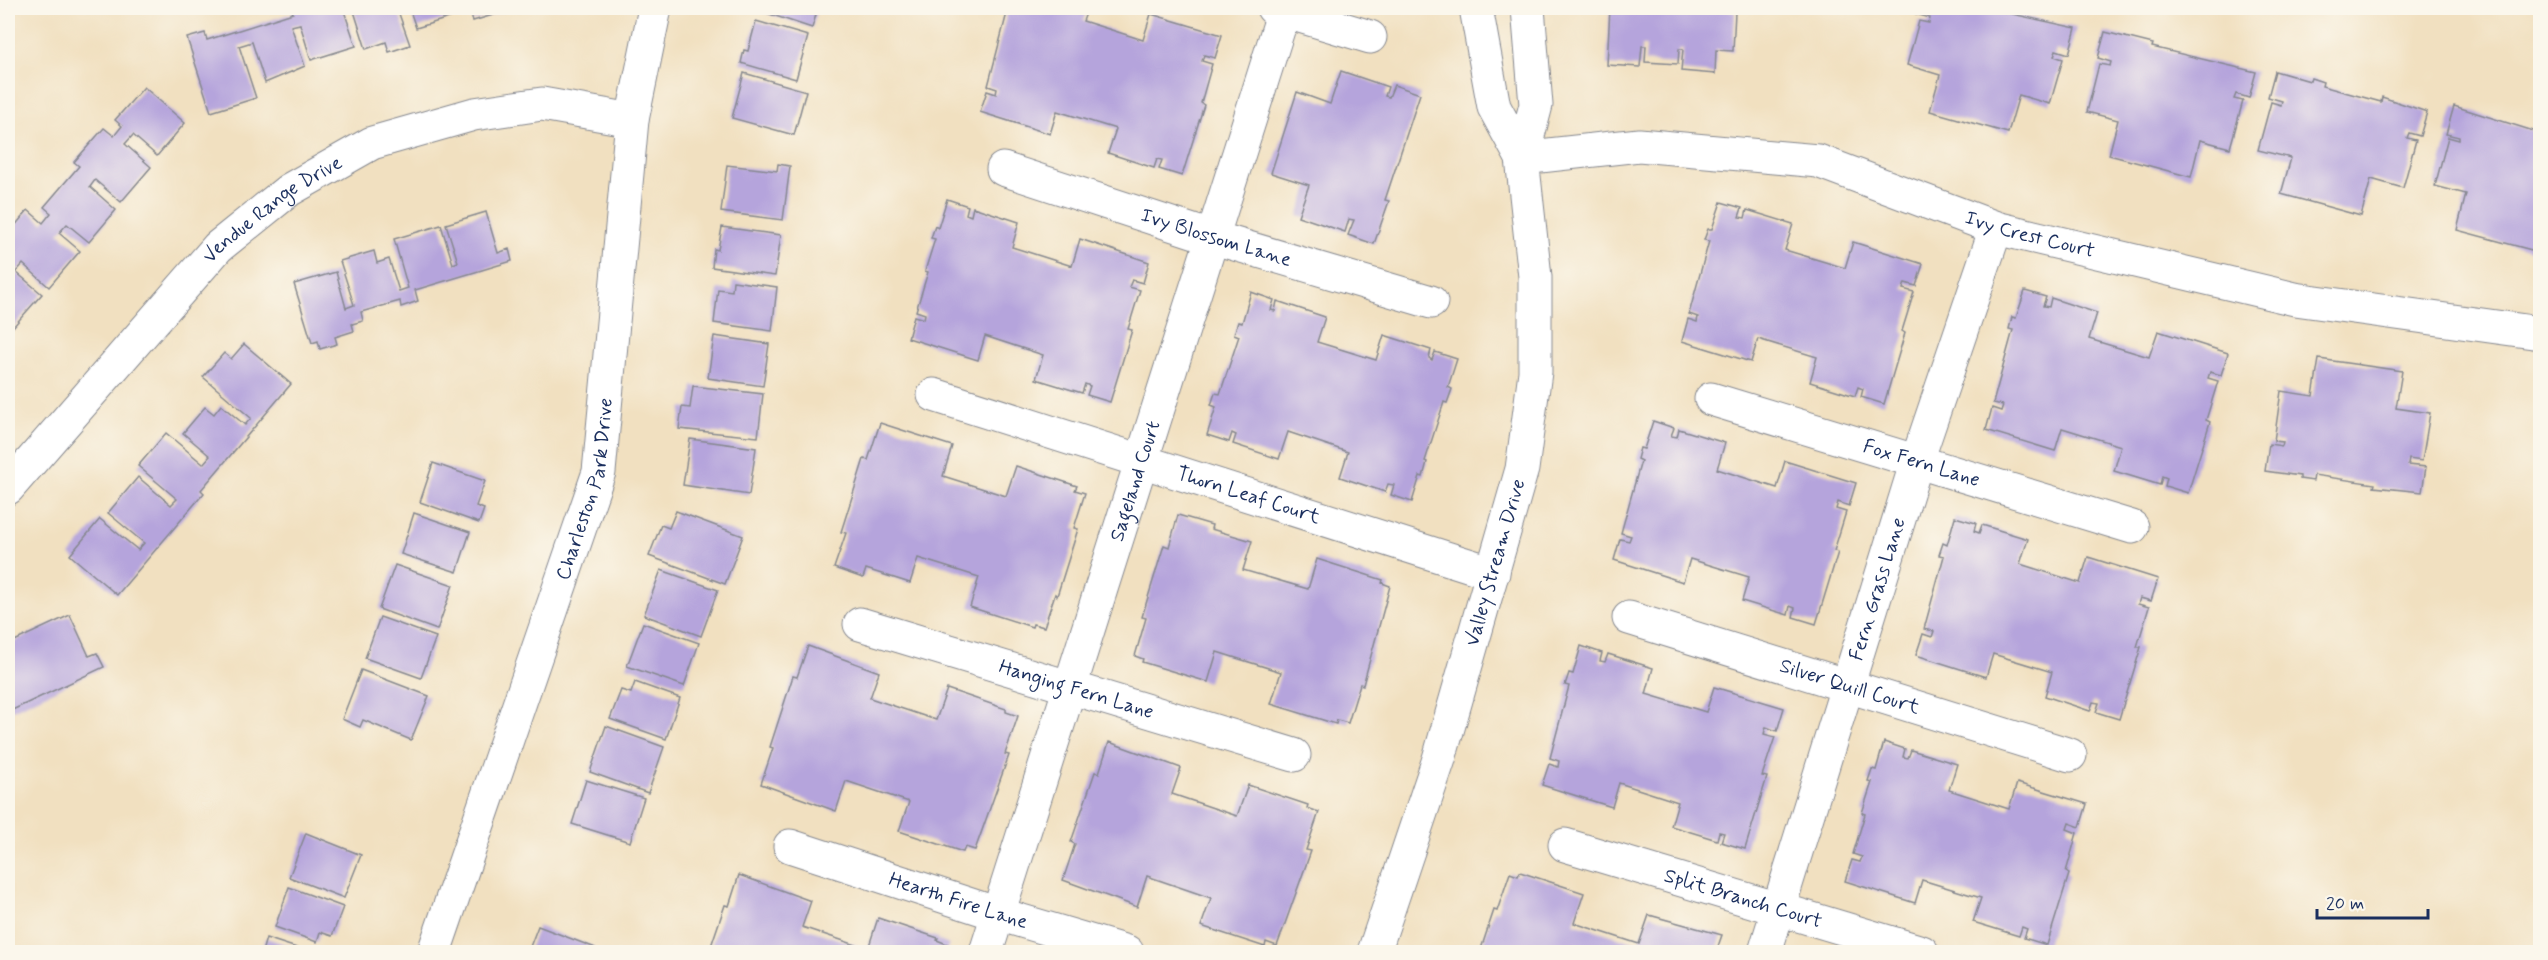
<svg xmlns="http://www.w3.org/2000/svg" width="2548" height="960" viewBox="0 0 2548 960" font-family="Mynerve,sans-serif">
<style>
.building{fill:#b5a4dc}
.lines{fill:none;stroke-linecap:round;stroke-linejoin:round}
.minor-casing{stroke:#86888f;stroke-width:35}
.minor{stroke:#fff;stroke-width:33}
.labels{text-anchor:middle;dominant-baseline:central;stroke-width:5;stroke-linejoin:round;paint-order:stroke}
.street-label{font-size:20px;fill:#1b2f5e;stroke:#fbf7ec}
</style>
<rect width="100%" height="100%" fill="#fbf7ec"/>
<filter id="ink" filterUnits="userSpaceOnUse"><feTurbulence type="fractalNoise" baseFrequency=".0167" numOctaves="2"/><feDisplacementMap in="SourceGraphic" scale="12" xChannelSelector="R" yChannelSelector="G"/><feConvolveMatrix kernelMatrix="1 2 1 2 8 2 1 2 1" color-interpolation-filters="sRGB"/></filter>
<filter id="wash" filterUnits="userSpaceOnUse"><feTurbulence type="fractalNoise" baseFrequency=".008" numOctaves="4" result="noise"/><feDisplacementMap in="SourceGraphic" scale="24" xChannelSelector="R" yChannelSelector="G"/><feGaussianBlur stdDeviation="1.35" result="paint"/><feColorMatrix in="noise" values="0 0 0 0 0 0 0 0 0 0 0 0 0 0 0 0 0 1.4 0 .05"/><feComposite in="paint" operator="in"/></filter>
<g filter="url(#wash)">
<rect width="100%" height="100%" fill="#f1e0c0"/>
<g id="blocks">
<g class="building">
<polygon points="292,8 343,8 356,46 311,60 300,24 291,26 305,66 265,83 252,42 239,46 256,98 211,112 187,38 205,33 207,40 293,13"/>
<polygon points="353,8 397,8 410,45 389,52 386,42 366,49"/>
<polygon points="409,8 460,8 462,14 416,28"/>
<polygon points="469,8 516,8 473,21"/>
<polygon points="751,8 818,8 812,28"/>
<polygon points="1004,8 1088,8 1083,21 1143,40 1151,14 1222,35 1215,58 1204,55 1202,61 1212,64 1201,103 1204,105 1182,176 1159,169 1162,160 1157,159 1154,168 1108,153 1116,129 1057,111 1050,134 980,112 987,91 996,94 997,89 988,86 1007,13 1003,12"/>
<polygon points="1610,8 1720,8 1720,10 1735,12 1733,51 1716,50 1715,74 1681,71 1683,49 1679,49 1678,64 1645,62 1646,46 1642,46 1640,67 1607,65"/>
<polygon points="1918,8 1985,8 2076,28 2069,54 2056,50 2054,56 2063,59 2050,104 2019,95 2008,133 1930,111 1940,75 1907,65 1919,21 1929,23 1930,18 1916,14"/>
<polygon points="756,21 808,36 796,79 741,63 744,50 748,51"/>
<polygon points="2105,32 2153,44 2152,47 2256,72 2249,98 2236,94 2234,99 2243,101 2230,148 2200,140 2191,177 2109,155 2118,120 2087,112 2099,64 2110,66 2111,62 2098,58"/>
<polygon points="1341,71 1388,87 1385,96 1389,97 1394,85 1420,94 1385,200 1389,201 1374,244 1348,235 1354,220 1349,219 1345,232 1298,216 1309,185 1271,173 1297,92 1330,104"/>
<polygon points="2275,71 2310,81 2311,78 2323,82 2322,86 2381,102 2382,97 2427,112 2420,136 2409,133 2407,138 2416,140 2403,188 2371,179 2361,216 2281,194 2291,158 2258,150 2271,102 2281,105 2282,101 2268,97"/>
<polygon points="744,73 806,91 794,135 732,118"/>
<polygon points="144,87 185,123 157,156 133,135 125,144 151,167 121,202 95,180 90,187 116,210 89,242 67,224 59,233 80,251 49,287 23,264 16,272 42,294 13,327 8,322 8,234 28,210 43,223 51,213 44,207 79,166 74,162 104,128 114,136 122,126 115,120"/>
<polygon points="2454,106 2540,133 2539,252 2457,230 2466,194 2435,186 2448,137 2459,140 2459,137 2446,134"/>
<polygon points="778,164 790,166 783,220 721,212 727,165 777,171"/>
<polygon points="947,199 968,206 966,214 971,216 973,207 1019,222 1012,247 1072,266 1080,239 1149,262 1143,283 1132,280 1129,287 1140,290 1128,329 1132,330 1110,402 1087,395 1090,386 1085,384 1082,393 1036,379 1043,355 985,336 978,360 908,338 914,316 924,319 925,314 916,311 928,272 925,271 935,239 931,238 935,226 938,228"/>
<polygon points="1721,202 1742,208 1739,217 1745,218 1747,210 1793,224 1785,250 1845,268 1853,242 1923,264 1916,286 1905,283 1903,289 1914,292 1902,331 1905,333 1884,404 1861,397 1863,389 1858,387 1855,396 1810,382 1817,357 1758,339 1751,362 1682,341 1688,319 1697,322 1698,317 1689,314 1709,241 1704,240 1708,229 1712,229"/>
<polygon points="486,212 498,253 509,249 512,261 415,290 418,301 401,307 400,301 361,312 363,321 352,324 354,331 335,337 337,344 320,349 318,341 312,343 294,284 336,272 346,308 354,305 340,261 374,251 377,263 389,259 399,291 408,288 394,239 441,225 453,264 458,262 446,224"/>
<polygon points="722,227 781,235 775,276 712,267 714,249 718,250"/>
<polygon points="733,281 777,287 772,331 714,323 718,289 732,291"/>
<polygon points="2025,291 2046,297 2043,306 2049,307 2051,298 2097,313 2089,339 2149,357 2158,331 2228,353 2221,375 2210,372 2208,378 2218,381 2206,420 2210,422 2188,493 2165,486 2167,478 2162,476 2160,485 2114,471 2121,446 2062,428 2055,451 1986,430 1992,408 2001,411 2003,405 1993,403 2013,330 2009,329 2012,317 2016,318"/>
<polygon points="1251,292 1274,300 1271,310 1275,311 1277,301 1325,317 1317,342 1376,360 1384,335 1431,350 1429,358 1432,360 1435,352 1457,359 1448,387 1452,389 1447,403 1444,402 1425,461 1427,462 1423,477 1420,476 1412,502 1391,495 1394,485 1388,484 1385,492 1340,477 1348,452 1288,432 1279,459 1233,444 1236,435 1232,433 1229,442 1207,435 1216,407 1211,405 1215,393 1220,394 1239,336 1234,334 1238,322 1242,323"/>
<polygon points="714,336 769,344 763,386 708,378"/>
<polygon points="244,344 291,384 201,490 204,493 117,595 70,555 100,519 138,550 144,543 108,513 138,477 171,505 177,499 138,466 166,433 203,464 210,456 183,433 205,407 214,414 221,405 245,425 251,418 203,377 224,353 231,359"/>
<polygon points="2319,359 2402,371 2396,408 2430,413 2422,461 2409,459 2408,465 2426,467 2422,492 2374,487 2375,484 2314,475 2313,481 2300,479 2300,476 2265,471 2269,444 2282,446 2283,442 2274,441 2281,391 2313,396"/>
<polygon points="693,386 763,394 758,437 679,429 682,407 690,408"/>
<polygon points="1653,421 1674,428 1671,436 1677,437 1679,429 1725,443 1717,469 1777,488 1785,461 1856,483 1849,506 1838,502 1836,509 1846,512 1834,551 1838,552 1816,624 1793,617 1795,608 1790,606 1788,615 1742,601 1749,577 1690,559 1683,582 1614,560 1620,539 1629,541 1631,536 1621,533 1641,461 1637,459 1640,448 1644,449"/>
<polygon points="880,423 952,446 943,476 1006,496 1016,466 1077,486 1075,490 1085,493 1074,528 1078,529 1057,596 1055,594 1044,627 1033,624 1032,627 970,607 979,577 918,558 910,583 866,569 863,578 834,568 846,533 841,532 864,459 868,460"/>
<polygon points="690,439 756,448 749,495 683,485"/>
<polygon points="433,463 485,481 476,506 484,509 479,523 420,502"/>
<polygon points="676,511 743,536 725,584 649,556 661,525 669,528"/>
<polygon points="414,513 470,532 457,572 401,554"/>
<polygon points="1178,515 1212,525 1211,529 1252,541 1243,570 1308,589 1317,559 1383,580 1382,583 1390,586 1363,685 1360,684 1348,723 1337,720 1336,724 1271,704 1281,672 1217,652 1208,682 1142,662 1143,659 1135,656 1146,618 1142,617 1164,545 1169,547"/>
<polygon points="1955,517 1976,523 1974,531 1979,533 1982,525 2028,539 2020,564 2080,583 2088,557 2158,579 2151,601 2140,598 2138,604 2149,607 2137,647 2141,647 2119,719 2096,712 2099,703 2093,702 2090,711 2045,696 2052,672 1993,654 1986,677 1916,655 1923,634 1932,637 1934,631 1924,629 1944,556 1939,555 1943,543 1947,545"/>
<polygon points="395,565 453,585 437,630 379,609"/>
<polygon points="661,570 718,590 701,636 644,615"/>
<polygon points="70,615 89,656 97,653 104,667 8,712 8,644"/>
<polygon points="380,617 436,637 421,678 365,658"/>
<polygon points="643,623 699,643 684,686 627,666"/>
<polygon points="808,646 879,672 870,698 936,720 947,689 1006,709 1006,712 1018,716 1005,754 1009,755 975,850 965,847 963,852 899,831 909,802 846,781 836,811 761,784 773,748 770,747 793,676 797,677"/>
<polygon points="1581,646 1602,653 1600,661 1605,662 1608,654 1653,668 1646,694 1706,712 1714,687 1784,708 1777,731 1766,727 1764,734 1775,737 1762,776 1767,777 1745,849 1721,842 1724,833 1719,832 1717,840 1671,826 1678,802 1619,783 1612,807 1542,785 1549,764 1558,767 1559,761 1550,758 1569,686 1565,685 1569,673 1573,674"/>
<polygon points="361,670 429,696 411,740 363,720 360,727 342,719"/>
<polygon points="635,682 680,698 666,739 610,719 621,690 631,693"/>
<polygon points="606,726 664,747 648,793 590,772"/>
<polygon points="1109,742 1181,768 1172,794 1237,816 1248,785 1308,805 1307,808 1319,812 1306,850 1311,851 1277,946 1266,942 1265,947 1201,926 1211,898 1147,876 1137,907 1063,880 1075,844 1071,842 1095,772 1099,773"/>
<polygon points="1884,742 1905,749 1903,757 1908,758 1911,750 1957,764 1949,790 2009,809 2017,783 2087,804 2080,827 2069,823 2067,829 2077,833 2066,872 2069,874 2047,945 2024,938 2027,929 2022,927 2019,936 1973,922 1981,898 1922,880 1915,903 1845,881 1852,860 1860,862 1862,857 1853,854 1865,814 1862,813 1872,782 1868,781 1872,769 1876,770"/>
<polygon points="586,780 644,798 630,842 572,824"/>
<polygon points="306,833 361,855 344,898 289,877"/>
<polygon points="1520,872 1584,893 1574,923 1639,944 1649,915 1722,935 1716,952 1480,952 1494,910 1497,911 1510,873 1518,876"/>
<polygon points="739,875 811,901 802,927 868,949 878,918 938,938 937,940 949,945 946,952 709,952 725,905 729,906"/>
<polygon points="289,887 343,907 332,936 320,932 317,942 275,927"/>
<polygon points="538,926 593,947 595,948 594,952 528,952"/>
<polygon points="266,938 309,952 262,952"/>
</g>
</g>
</g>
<g filter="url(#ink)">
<use href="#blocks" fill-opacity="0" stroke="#86888f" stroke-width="1.5"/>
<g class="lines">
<g class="minor-casing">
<g id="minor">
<polyline points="1273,8 1370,37"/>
<polyline points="1476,8 1494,107 1522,158"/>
<path id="s1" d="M1522,158L1639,145L1818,161L1996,228L2295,299L2540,333"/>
<path id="s2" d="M1003,169L1211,237L1431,302"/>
<path id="s3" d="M934,395L1493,573"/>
<path id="s4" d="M1711,399L2132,527"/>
<path id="s5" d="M8,488L218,247L289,190L372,143L474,114L542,104L632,120"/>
<path id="s6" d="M1629,618L2070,755"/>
<path id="s7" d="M860,624L1294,755"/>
<path id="s8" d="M1565,845L1922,952"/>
<path id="s9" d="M790,846L998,914L1127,952"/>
<path id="s10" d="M434,952L599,472L632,120L655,8"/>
<path id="s11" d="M986,952L1284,11"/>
<path id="s12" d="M1374,952L1439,759L1522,469L1535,372V277L1522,158L1536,105L1528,8"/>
<path id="s13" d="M1765,952L1917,461L1996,228"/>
</g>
</g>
<use href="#minor" class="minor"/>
</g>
</g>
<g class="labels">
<g class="street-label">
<text stroke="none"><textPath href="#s5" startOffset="386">Vendue Range Drive</textPath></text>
<text stroke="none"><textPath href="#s1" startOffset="522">Ivy Crest Court</textPath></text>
<text stroke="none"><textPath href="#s2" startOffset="224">Ivy Blossom Lane</textPath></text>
<text stroke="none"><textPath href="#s4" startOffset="220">Fox Fern Lane</textPath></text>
<text stroke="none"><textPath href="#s11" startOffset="494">Sageland Court</textPath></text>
<text stroke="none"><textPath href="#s10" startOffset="488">Charleston Park Drive</textPath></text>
<text stroke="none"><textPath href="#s3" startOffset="330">Thorn Leaf Court</textPath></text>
<text stroke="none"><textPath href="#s12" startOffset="408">Valley Stream Drive</textPath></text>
<text stroke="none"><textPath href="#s13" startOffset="380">Fern Grass Lane</textPath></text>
<text stroke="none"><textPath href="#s6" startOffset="231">Silver Quill Court</textPath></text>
<text stroke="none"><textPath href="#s7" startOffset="226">Hanging Fern Lane</textPath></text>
<text stroke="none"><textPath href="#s8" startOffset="186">Split Branch Court</textPath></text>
<text stroke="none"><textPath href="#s9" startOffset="177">Hearth Fire Lane</textPath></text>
</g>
</g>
<rect width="2548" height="960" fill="none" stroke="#fbf7ec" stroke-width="30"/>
<path d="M2317 909v9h111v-9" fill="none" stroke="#1b2f5e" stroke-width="3"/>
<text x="2326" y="909" font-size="18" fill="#1b2f5e" stroke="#fbf7ec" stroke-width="4.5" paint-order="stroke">20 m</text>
</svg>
